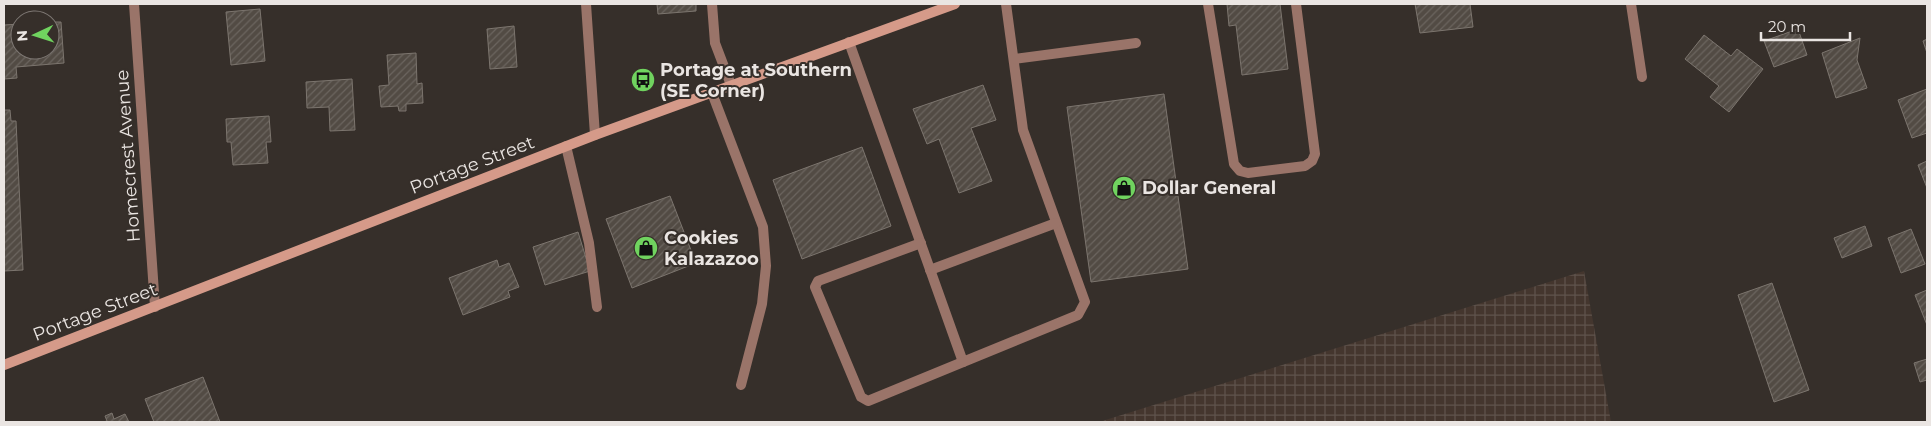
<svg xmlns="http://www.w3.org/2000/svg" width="1931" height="426" viewBox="0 0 1931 426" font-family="Montserrat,sans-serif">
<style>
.industrial{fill:url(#industrial-grid)}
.building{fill:url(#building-hatch);stroke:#7c756e}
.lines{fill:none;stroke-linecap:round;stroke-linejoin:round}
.lane{stroke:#9a7469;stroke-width:10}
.street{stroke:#9a7469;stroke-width:10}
.secondary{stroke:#d59a89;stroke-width:10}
.labels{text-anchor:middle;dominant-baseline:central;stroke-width:4;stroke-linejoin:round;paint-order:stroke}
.poi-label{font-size:18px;font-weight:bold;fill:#eae5e2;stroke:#362f2a;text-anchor:start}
.street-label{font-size:18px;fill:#eae5e2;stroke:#362f2a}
</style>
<defs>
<pattern id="industrial-grid" width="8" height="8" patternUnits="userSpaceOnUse" patternTransform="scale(1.25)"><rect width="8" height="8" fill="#44362e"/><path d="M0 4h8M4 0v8" fill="none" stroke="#5f534c"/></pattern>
<pattern id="building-hatch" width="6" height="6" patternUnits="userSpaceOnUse" patternTransform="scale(1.25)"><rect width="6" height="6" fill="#524b44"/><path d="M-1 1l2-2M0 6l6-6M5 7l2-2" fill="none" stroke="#6b655f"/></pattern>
</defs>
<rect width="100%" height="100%" fill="#362f2a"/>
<polygon class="industrial" points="1584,271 1611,422 1099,422"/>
<g class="building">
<polygon points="657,4 696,4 696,11 658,14"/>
<polygon points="1227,4 1280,4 1288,69 1242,75 1236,25 1229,26"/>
<polygon points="1415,4 1470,4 1473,27 1420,33"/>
<polygon points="260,9 265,61 231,65 226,12"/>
<polygon points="50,22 61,22 64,63 16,67 17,78 4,79 4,25 20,24 20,50 50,50"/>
<polygon points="514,26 517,67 490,69 487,29"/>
<polygon points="1798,29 1807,55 1774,67 1764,41"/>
<polygon points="1704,35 1731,56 1737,49 1763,69 1729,112 1710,97 1719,86 1685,59"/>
<polygon points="1860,38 1857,60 1867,88 1836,98 1822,53"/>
<polygon points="1927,39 1927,53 1923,41"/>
<polygon points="416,53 417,84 422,83 423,103 406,104 406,111 399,111 398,106 381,107 379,86 389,85 387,55"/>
<polygon points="352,79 355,130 330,131 329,107 307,108 306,82"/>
<polygon points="983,85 996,120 971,128 992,181 959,193 939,139 927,144 913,109"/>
<polygon points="1927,89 1927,133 1912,138 1898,100"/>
<polygon points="1164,94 1188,269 1091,282 1067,107"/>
<polygon points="4,110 10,110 11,121 16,121 23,270 4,271"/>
<polygon points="269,116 271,142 266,142 268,163 233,165 231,142 227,142 226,119"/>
<polygon points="862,147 891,226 802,259 773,180"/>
<polygon points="1927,161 1927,188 1918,165"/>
<polygon points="670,196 696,263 632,288 606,219"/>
<polygon points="1865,226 1872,246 1842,258 1834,238"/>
<polygon points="1911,229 1925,264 1901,273 1888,238"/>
<polygon points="578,232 590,271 545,285 533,247"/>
<polygon points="497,260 499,267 509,263 519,287 508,291 510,297 463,315 449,278"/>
<polygon points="1772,283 1809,390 1774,402 1738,295"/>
<polygon points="1927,290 1927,325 1915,295"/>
<polygon points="1927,359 1927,380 1920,382 1914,363"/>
<polygon points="203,377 220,422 154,422 145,399"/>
<polygon points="112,413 114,419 125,414 129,422 103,422 107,421 105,416"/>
</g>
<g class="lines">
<g class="lane">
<polyline points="712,4 715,43 731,85"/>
<polyline points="1208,4 1234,164 1240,171 1248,173 1305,166 1312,161 1315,154 1296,4"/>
<polyline points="849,42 963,362 1078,315 1085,302 1023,130 1006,4"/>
<polyline points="1014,59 1136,43"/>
<polyline points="712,93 763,227 766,266 762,304 741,385"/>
<polyline points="566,146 589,243 597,307"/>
<polyline points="921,243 818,281 815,287 861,397 868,401 963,362"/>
<polyline points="930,270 1056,223"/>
</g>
<g class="street">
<polyline points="134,4 155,307"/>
<polyline points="586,4 595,135"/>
<polyline points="1631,4 1642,77"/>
</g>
<polyline class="secondary" points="4,365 595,135 955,4"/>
</g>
<defs>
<g id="bus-disc" transform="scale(1.25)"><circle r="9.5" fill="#70d35f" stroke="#362f2a"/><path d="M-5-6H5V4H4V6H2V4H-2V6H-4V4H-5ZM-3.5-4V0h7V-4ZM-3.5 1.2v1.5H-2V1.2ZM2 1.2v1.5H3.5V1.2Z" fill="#111"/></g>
<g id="shop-disc" transform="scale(1.25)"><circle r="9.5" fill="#70d35f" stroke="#362f2a"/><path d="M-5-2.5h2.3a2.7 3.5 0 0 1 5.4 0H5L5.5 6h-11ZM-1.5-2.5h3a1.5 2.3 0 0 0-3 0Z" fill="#111"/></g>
</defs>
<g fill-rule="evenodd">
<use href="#bus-disc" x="643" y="80"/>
<use href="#shop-disc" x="1124" y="188"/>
<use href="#shop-disc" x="646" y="248"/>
</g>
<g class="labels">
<g class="poi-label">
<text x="660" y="70">Portage at Southern<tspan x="660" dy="21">(SE Corner)</tspan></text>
<text x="1142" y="188">Dollar General</text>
<text x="664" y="238">Cookies<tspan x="664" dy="21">Kalazazoo</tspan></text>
</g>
<g class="street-label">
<text transform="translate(128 156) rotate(-94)">Homecrest Avenue</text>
<text transform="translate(472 165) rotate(-21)">Portage Street</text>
<text transform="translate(95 312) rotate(-21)">Portage Street</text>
</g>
</g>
<rect width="1931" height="426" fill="none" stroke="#eae5e2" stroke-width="10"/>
<g transform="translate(35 35) rotate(266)"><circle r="24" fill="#362f2a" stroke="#7e7874"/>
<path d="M0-4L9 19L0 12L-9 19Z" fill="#70d35f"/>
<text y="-8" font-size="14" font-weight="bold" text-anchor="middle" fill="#eae5e2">N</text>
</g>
<path d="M1761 32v8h89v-8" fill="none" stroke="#eae5e2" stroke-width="2.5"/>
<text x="1768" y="32" font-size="15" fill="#eae5e2" stroke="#362f2a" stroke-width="4" paint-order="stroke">20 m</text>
</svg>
